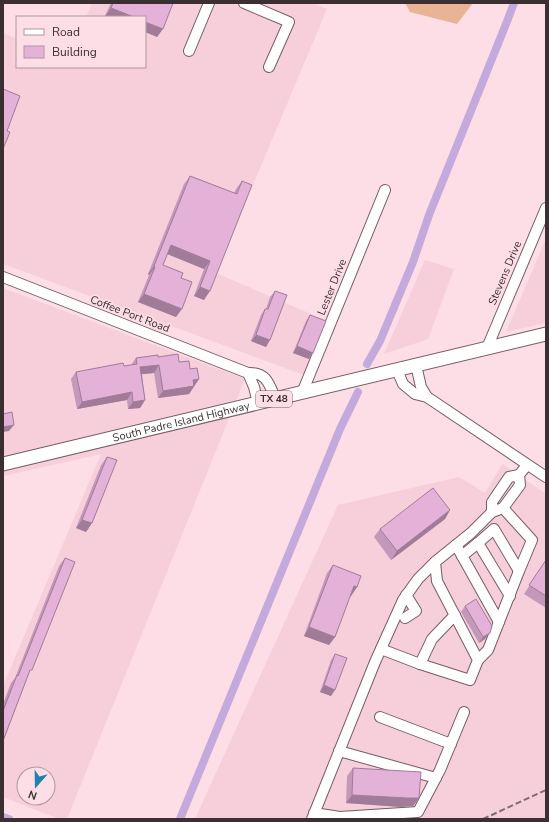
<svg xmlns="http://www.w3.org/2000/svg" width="549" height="822" viewBox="0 0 549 822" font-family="'Nunito Sans',sans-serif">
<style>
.built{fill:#f7cfda;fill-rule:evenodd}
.green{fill:#e9b496}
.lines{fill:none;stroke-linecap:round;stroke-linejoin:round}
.canal{stroke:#c4a9dd;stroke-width:8}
.minor-casing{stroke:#775c64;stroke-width:12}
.major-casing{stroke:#775c64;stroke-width:15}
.minor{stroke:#fff;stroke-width:10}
.major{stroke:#fff;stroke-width:13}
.rail{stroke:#7f6c71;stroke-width:2;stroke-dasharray:6 3;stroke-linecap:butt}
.wall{fill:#c498bb}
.shaded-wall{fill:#a07c98}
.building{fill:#e4b1d9;stroke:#a07c98}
.labels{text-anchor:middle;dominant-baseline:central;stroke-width:3.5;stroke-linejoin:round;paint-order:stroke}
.shield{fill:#fddde6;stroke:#756368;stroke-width:1}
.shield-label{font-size:10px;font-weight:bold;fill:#3b2f32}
.street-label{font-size:11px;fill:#3b2f32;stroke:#fddde6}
</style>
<rect width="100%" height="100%" fill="#fddde6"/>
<g class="built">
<polygon points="92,3 313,3 327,9 216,273 325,320 304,375 3,264 3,33 17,39 17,67 145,67 145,17 86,17"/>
<polygon points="546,239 546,323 506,332"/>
<polygon points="425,260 454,269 428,339 384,354"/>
<path d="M3,288L245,379L67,819H59L3,797V686L101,454L3,476ZM24,774H48V798H24Z"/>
<polygon points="502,464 546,494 546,819 195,819 338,505 459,477 485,493"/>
</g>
<polygon class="green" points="405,3 473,3 457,24 410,12"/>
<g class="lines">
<g class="canal">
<polyline points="367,364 380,341 413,262 429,215 506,24 514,3"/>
<polyline points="3,817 9,819"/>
<polyline points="180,819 340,429 358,392"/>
</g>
<g class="minor-casing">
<g id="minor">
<polyline points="244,3 289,22 269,67"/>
<polyline points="189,51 209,3"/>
<path d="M3,277L248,373C266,372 269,383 275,398"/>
<polyline points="487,348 546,208"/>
<polyline points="416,365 421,387 427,397"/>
<polyline points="397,370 403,384 415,394 427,397 546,477"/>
<polyline points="248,373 254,387 258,403"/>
<polyline points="302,393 385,190"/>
<polyline points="492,512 492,502 509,477 519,475"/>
<polyline points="456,545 499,622"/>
<polyline points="462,556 478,543"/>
<polyline points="510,596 478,543 494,529 519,571"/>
<polyline points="405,618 416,611 406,595"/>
<polyline points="381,649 420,664 470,680 478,660 437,581 435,562 471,533 492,512 503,508 520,485 519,475 527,465"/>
<polyline points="478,660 488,650 519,571 532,540 503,508"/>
<polyline points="420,664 432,639 455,615"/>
<polyline points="380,717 451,744"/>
<polyline points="339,751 436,778"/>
<polyline points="314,813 340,817 418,812 440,770 464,712"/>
<polyline points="312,819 375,662 403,600 418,579 435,562"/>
</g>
</g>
<g class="major-casing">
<g id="major">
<path id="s1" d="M3,464L546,334"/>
</g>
</g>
<use href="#minor" class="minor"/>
<use href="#major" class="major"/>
<polyline class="rail" points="483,819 546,790"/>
</g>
<g class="wall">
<polygon points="111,3 173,3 157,37 145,17 107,17 105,16"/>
<polygon points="190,176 234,193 236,189 242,181 204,300 194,296 204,269 167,254 163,265 181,278 176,317 138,302 149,275 148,274 184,184"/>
<polygon points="275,291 266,347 251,341 261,315 265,309 266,309 270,297"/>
<polygon points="310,315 313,353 309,359 293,353 306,321"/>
<polygon points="158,357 179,362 190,369 199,379 189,394 158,398 154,373 142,374 145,400 140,408 128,409 127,400 77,409 71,379 76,372 131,365 136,358"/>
<polygon points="107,457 92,523 86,532 76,528 101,465"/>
<polygon points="450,510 445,519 391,560 374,537 380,529"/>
<polygon points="65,558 28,676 3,741 3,704 11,683 15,678 59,566"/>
<polygon points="546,560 546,608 524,594"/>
<polygon points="333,565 357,587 351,596 350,595 335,637 329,645 304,636 327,573"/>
<polygon points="465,606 485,639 479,643 461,612"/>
<polygon points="335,654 331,696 320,692 331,660"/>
<polygon points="353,768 419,798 413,806 401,807 346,803 347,776"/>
</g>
<g class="shaded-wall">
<polygon points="111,8 134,17 107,17 105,16"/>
<polygon points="145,22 163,29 157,37 145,32"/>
<polygon points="171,245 210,261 204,269 165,253"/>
<polygon points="154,266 155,267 149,275 148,274"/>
<polygon points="200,287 210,291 204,300 194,296"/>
<polygon points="144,294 182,309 176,317 138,302"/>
<polygon points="256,335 270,340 266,347 251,341"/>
<polygon points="297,346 313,353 309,359 293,353"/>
<polygon points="159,365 154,373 135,375 140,367"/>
<polygon points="199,379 189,394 158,398 163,391 193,380"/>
<polygon points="132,392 127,400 77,409 82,402"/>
<polygon points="145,400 140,408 128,409 133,402"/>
<polygon points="14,425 9,431 3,432 3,427"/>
<polygon points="450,510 445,519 391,560 397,551"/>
<polygon points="82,520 92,523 86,532 76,528"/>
<polygon points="354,586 357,587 351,596 348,594"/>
<polygon points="309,627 335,637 329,645 304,636"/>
<polygon points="490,633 485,639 479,643 483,637"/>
<polygon points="324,685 335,690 331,696 320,692"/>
<polygon points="352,795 419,798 413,806 401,807 346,803"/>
</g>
<g class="building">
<polygon points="113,3 173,3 163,29 145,22 145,17 134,17 111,8"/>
<polygon points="3,89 20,96 7,131 10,132 3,149"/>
<polygon points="190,176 237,194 242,181 252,185 210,291 200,287 210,261 171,245 163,265 183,273 181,278 192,282 182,309 144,294 155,267 154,266"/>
<polygon points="275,291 287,295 270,340 256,335 265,309 268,309"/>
<polygon points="310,315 326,321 313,353 297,346"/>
<polygon points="178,354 179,362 189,361 190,369 197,368 199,379 193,380 194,386 163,391 159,365 140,367 145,400 133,402 132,392 82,402 76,372 123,363 124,366 137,364 136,358 158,355 158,357"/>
<polygon points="12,412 14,425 3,427 3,414"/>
<polygon points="107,457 117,460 92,523 82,520"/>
<polygon points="433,488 450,510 397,551 380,529"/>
<polygon points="65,558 75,562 32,670 30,670 3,741 3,711 17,675 18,676"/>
<polygon points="546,560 546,596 529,585"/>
<polygon points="333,565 361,576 357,587 354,586 335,637 309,627"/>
<polygon points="476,599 492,626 490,633 483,637 465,606"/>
<polygon points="335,654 347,658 335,690 324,685"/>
<polygon points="353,768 421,772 419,798 407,798 352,795"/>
</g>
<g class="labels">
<rect class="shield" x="256" y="391" width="36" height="16" rx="3"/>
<g class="shield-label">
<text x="274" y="399">TX 48</text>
</g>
<g class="street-label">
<text transform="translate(505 273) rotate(-67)">Stevens Drive</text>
<text transform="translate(332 287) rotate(-68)">Lester Drive</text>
<text transform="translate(130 314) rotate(21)">Coffee Port Road</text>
<text stroke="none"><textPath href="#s1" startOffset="183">South Padre Island Highway</textPath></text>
</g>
</g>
<rect width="549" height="822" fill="none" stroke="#3b2f32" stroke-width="8"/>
<rect x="16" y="16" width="130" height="52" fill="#fddde6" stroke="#af979e"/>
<rect x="24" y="29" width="20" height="6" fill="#ffffff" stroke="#af979e"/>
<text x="52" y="36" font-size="12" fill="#3b2f32">Road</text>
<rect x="24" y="46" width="20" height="12" fill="#e4b1d9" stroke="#af979e"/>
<text x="52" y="56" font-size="12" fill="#3b2f32">Building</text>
<g transform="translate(36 786) rotate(200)"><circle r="19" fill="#fddde6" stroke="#af979e"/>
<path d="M0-3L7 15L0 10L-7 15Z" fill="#1c83ac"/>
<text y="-6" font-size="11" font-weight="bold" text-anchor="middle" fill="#3b2f32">N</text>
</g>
</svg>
